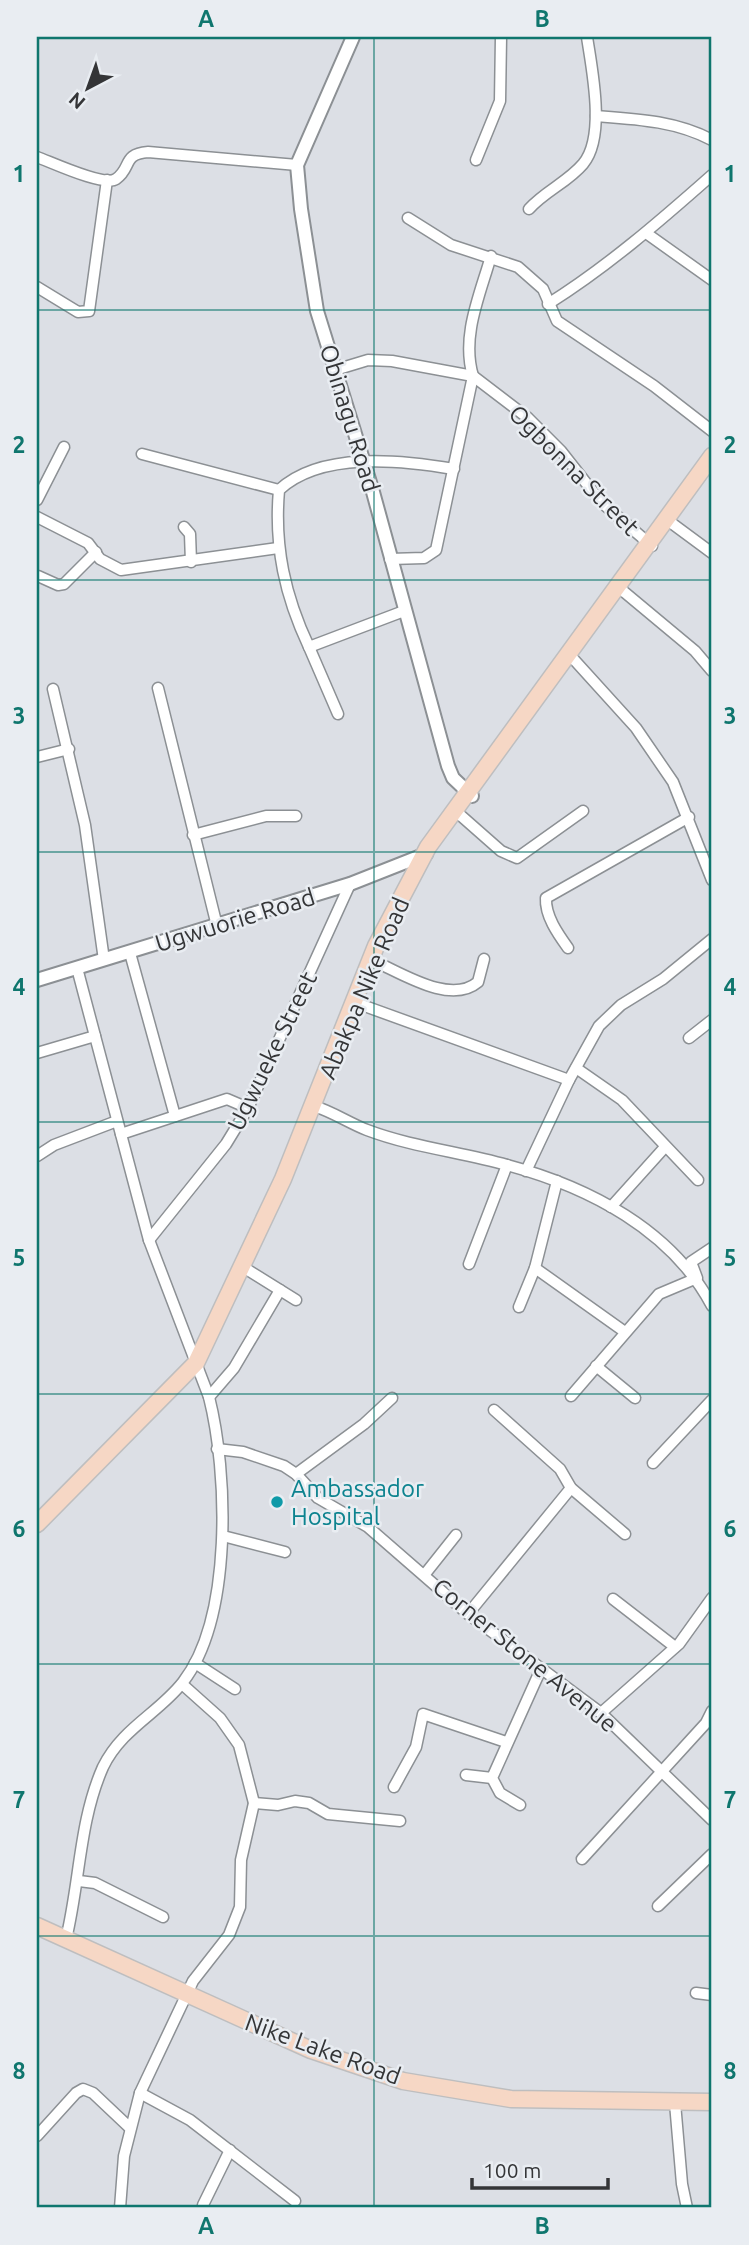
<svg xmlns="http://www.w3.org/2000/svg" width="749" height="2245" viewBox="0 0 749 2245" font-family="Ubuntu,sans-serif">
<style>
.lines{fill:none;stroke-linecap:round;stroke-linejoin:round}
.minor-casing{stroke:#8c9094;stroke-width:13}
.tertiary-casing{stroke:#8c9094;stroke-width:16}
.primary-casing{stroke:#bebebf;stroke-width:19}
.minor{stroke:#fff;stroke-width:10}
.tertiary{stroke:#fff;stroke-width:12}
.primary{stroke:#f6d7c5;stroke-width:16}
.grid{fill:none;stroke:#0f766e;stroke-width:2;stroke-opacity:0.55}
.culture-dot{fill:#0f9aa8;stroke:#e9edf2;stroke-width:2.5}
.labels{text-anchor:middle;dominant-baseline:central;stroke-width:5;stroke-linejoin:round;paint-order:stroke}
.street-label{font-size:24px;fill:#343537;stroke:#e9edf2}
.culture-label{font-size:24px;fill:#0d838f;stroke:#e9edf2;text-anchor:start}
.neatline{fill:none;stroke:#0f766e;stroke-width:2.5}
.grid-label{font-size:23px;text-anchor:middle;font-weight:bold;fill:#0f766e}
</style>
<rect width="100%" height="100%" fill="#dcdfe5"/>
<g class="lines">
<g class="minor-casing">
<g id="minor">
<path d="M596,116C637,119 676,121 712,140"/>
<path d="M37,157C51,162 104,187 116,179C132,168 122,154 148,152L297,165"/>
<polyline points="476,160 500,101 501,37"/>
<path d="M529,209C545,191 568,182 583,164C606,137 592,70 587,37"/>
<polyline points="408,218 451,245 518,267 543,289 557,321 654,386 712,431"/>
<polyline points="646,233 712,280"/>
<polyline points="37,287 78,312 89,311 107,180"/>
<path d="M548,304C607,267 660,221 712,175"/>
<polyline points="335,370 368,360 392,361 473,376 528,418 561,451 601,502 652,546"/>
<polyline points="142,454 279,490"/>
<polyline points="37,500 64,447"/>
<polyline points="37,517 88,543 100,559 121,570 278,548"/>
<polyline points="666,519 712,553"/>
<polyline points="184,527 190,534 191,562"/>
<path d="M390,559L424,558L436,550L473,376C461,336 480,295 491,256"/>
<polyline points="38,576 58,585 64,584 96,552"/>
<polyline points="617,586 695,651 712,671"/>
<path d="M404,611L309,647C285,596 274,547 279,490C321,451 401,460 454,469"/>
<polyline points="309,647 338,714"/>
<polyline points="568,653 636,728 673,782 712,880"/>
<polyline points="158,688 217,926"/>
<polyline points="53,689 85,825 104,960"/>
<polyline points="37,757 69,749"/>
<polyline points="459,814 501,851 517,858 583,811"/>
<polyline points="193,835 266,816 296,816"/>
<path d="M568,948C558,934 545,916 546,898L689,817"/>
<polyline points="130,953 175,1116"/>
<path d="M376,962C403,974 451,1005 478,982L484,959"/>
<polyline points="359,1004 569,1080"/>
<polyline points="689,1038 712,1020"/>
<polyline points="37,1053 95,1036"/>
<polyline points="576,1068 622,1100 698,1180"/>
<path d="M314,1106C333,1112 349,1123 367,1130C412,1147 461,1152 507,1165C589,1187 672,1230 712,1306"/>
<polyline points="121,1134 227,1099 248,1108"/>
<polyline points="37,1156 54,1145 117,1121"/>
<polyline points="526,1171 569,1080 599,1026 621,1005 663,979 712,939"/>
<polyline points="611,1207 665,1147"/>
<polyline points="149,1240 226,1144 248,1108 350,884"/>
<polyline points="469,1264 507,1165"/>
<polyline points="243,1267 296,1300"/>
<polyline points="535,1268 557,1181"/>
<polyline points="519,1307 535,1268 625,1332"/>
<polyline points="596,1366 635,1398"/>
<polyline points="571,1396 659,1294 697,1278 691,1262 712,1248"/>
<polyline points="209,1397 234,1368 280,1290"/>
<polyline points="494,1410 560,1469 571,1488 625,1534"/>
<polyline points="217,1449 243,1452 284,1466 296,1474 318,1498 368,1527 468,1614 601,1713 712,1820"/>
<polyline points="653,1463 712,1400"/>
<polyline points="296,1474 364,1424 392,1398"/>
<polyline points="223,1536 285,1552"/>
<polyline points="425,1574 456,1535"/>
<polyline points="613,1599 675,1647"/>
<polyline points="468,1614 571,1488"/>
<polyline points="195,1663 235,1689"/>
<polyline points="601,1713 679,1644 712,1598"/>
<polyline points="466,1775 492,1778"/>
<polyline points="394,1787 416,1747 423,1714 506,1742"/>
<polyline points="254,1803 278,1805 295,1801 309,1803 328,1814 400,1821"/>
<polyline points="520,1805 500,1793 492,1778 541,1669"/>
<polyline points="582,1859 706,1723 712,1711"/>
<polyline points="79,1881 95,1883 163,1917"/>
<polyline points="658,1906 712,1854"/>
<path d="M66,1939C80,1882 79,1821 103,1767C122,1728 159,1713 183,1682C233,1617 228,1472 209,1397L149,1240L77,968"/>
<polyline points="696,1993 712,1995"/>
<polyline points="140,2093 190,2120 295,2201"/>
<polyline points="675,2103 682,2184 687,2208"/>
<polyline points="37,2136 76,2093 83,2089 93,2093 129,2127"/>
<polyline points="203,2205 230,2150"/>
<polyline points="120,2208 124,2156 140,2093 193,1981 229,1935 240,1907 241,1860 254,1803 239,1745 220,1718 182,1684"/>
</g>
</g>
<g class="tertiary-casing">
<g id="tertiary">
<polyline points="353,37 297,165 301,209 317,311 373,492 448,766 453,778 472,796"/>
<polyline points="37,980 350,884 426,854"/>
</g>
</g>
<g class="primary-casing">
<g id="primary">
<polyline points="37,1524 196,1363 283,1179 376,946 428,847 712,456"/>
<polyline points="37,1926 311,2050 403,2081 511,2099 712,2102"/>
</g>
</g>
<use href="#minor" class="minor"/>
<use href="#tertiary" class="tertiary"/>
<use href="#primary" class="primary"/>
</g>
<path class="grid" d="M374,37V2208M37,310H712M37,580H712M37,852H712M37,1122H712M37,1394H712M37,1664H712M37,1936H712"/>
<circle class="culture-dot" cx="277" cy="1502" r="7"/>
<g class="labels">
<g class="street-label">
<text transform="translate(350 418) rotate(73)">Obinagu Road</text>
<text transform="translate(574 470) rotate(45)">Ogbonna Street</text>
<text transform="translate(235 920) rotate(-17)">Ugwuorie Road</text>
<text transform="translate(364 988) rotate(-67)">Abakpa Nike Road</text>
<text transform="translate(272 1051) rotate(-64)">Ugwueke Street</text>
<text transform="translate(525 1655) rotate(39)">Corner Stone Avenue</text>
<text transform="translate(323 2049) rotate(20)">Nike Lake Road</text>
</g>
<g class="culture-label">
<text x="291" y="1488">Ambassador<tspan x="291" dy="28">Hospital</tspan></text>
</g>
</g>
<rect width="749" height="2245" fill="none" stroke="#e9edf2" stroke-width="77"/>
<g transform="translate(88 88) rotate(221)" stroke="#e9edf2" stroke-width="5" paint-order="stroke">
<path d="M0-5L12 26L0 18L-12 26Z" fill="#343537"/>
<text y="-10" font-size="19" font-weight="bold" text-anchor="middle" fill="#343537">N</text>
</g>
<path d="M472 2178v10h136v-10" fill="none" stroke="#343537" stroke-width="3.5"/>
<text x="483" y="2178" font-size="21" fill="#343537" stroke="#e9edf2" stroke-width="5" paint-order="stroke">100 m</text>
<rect x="38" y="38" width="672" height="2168" class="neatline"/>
<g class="grid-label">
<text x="206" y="27">A</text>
<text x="542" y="27">B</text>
<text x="19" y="182">1</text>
<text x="730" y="182">1</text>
<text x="19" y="453">2</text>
<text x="730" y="453">2</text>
<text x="19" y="724">3</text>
<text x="730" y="724">3</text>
<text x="19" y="995">4</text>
<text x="730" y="995">4</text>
<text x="19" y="1266">5</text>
<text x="730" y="1266">5</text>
<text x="19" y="1537">6</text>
<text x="730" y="1537">6</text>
<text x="19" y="1808">7</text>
<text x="730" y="1808">7</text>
<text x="19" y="2079">8</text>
<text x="730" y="2079">8</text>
<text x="206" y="2234">A</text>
<text x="542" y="2234">B</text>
</g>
</svg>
